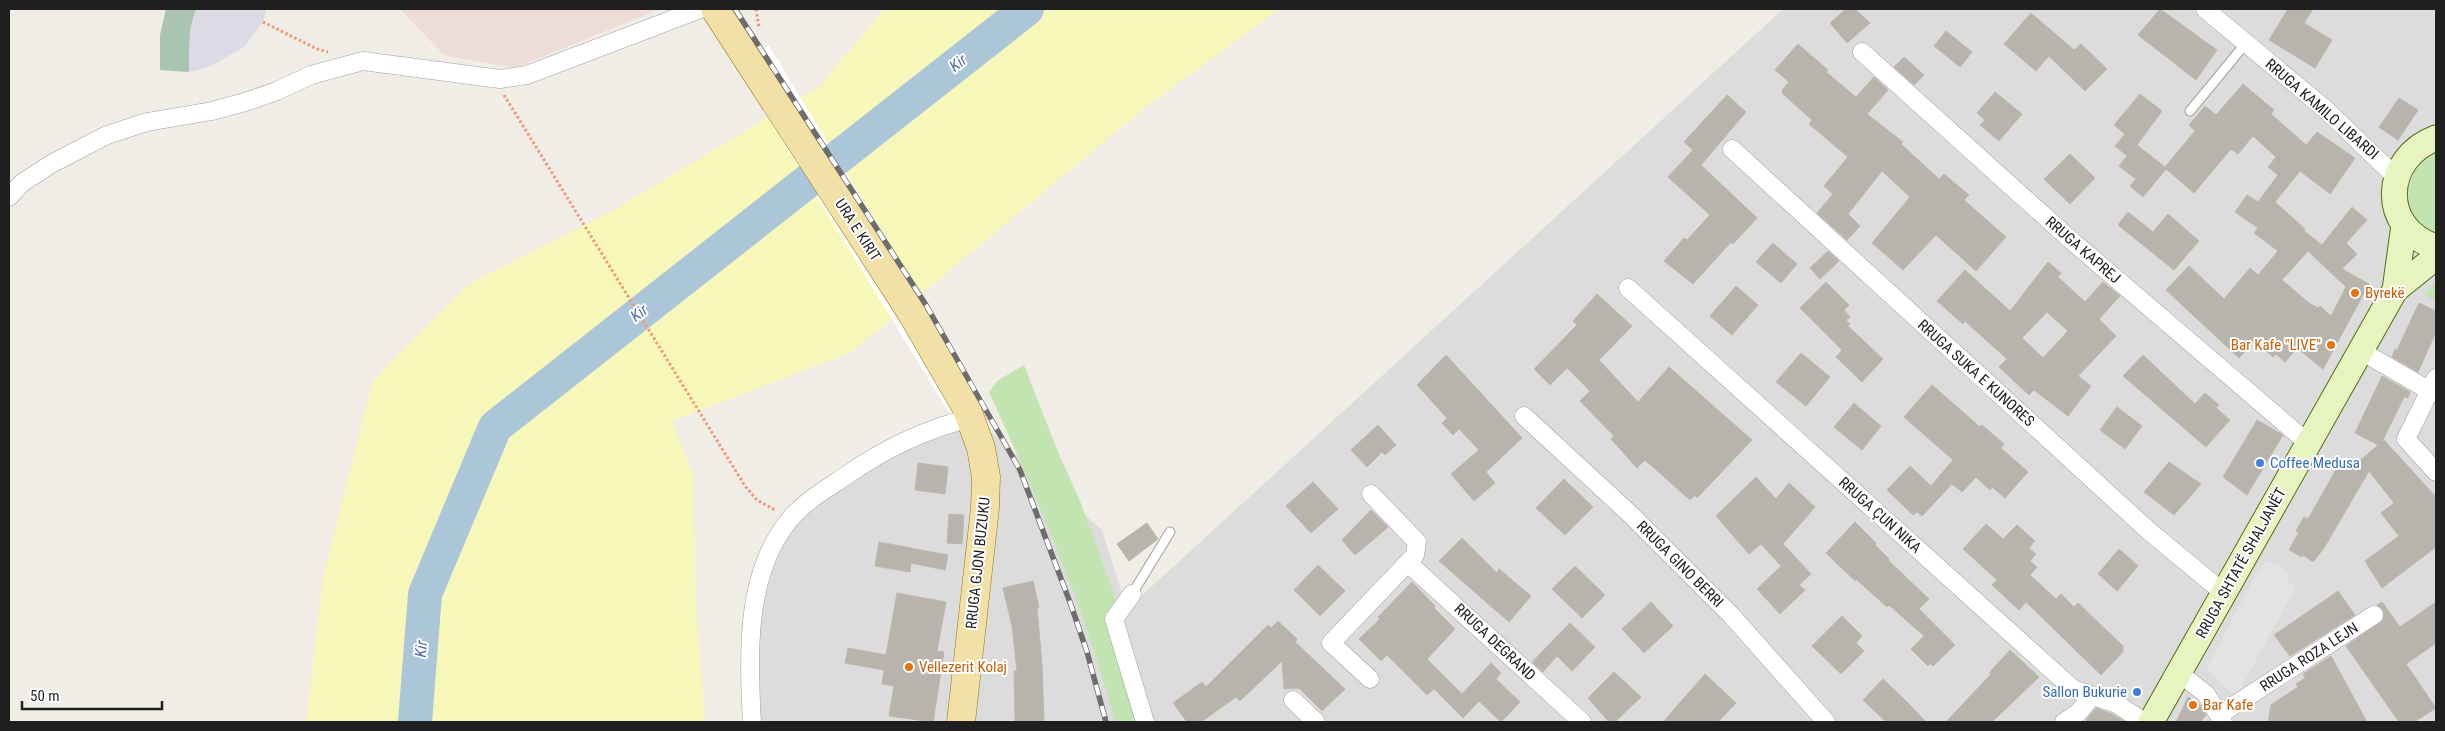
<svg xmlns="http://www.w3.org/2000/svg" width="2445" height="731" viewBox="0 0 2445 731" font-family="'Roboto Condensed',sans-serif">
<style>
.residential{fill:#dddcdc}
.commercial{fill:#eedcd7}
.grass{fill:#c1e4b0}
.sand{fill:#f8f7ba}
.cemetery{fill:#a9c5b2}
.parking{fill:#e3e3e3}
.plaza{fill:#dcdae4}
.pier{fill:#fff}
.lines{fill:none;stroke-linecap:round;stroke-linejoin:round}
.river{stroke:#aac6d8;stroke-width:34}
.building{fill:#b8b3ac;stroke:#bfb7aa;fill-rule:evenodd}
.lane-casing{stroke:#a0a0a0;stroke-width:11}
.street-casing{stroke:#a0a0a0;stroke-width:19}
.secondary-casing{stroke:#526d0f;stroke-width:27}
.primary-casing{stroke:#8c780e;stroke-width:29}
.path{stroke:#ed9978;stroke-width:3;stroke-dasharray:2.5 2.5;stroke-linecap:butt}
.lane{stroke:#fff;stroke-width:9}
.street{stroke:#fff;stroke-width:18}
.secondary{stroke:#e8f4bf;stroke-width:25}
.primary{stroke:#f3e0a6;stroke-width:28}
.rail-casing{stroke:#6d6d6d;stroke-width:5.5}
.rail{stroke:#fff;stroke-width:4;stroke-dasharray:11;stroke-linecap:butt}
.food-dot{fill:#e8710a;stroke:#fff;stroke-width:2}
.shop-dot{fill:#3f7fe0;stroke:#fff;stroke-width:2}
.labels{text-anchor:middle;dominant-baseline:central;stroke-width:4;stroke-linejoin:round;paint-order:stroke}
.street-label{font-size:15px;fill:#1f1f1f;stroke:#fff}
.food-label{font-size:15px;fill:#c56008;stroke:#fff;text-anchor:start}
.shop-label{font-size:15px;fill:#366cbe;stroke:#fff;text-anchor:start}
.water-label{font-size:16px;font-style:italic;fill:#546ea6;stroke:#fff}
</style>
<rect width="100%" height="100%" fill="#efede6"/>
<polygon class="residential" points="1783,9 2436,9 2436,722 751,722 761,574 793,522 850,472 926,432 984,426 1102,530 1127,609"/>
<polygon class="commercial" points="400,9 660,9 515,68 444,55"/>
<g class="grass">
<path d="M2436,154V235C2400,220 2399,169 2436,154Z"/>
<polygon points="2436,282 2436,301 2424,294"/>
<path d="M1024,365L1058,452L1080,501L1118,605L1136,722H1115C1085,608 1038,500 989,392L997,381Z"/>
</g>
<polygon class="sand" points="884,9 1279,9 1146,107 852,352 672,421 693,474 696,608 705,722 306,722 323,577 373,380 469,284 612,211 820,86"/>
<polygon class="cemetery" points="166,9 196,9 190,30 189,72 160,70 160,35"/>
<polygon class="parking" points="2266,561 2278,565 2289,573 2286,578 2295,589 2238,693 2234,696 2207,668 2252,582"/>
<polygon class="plaza" points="196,9 267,9 263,22 244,47 209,67 189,72 190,30"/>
<polygon class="pier" points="769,46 984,399 950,414 734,62"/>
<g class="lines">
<polyline class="river" points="415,722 425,594 495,427 1027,9"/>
</g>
<g class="building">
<polygon points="1846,9 1855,9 1870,23 1847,43 1830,23"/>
<polygon points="2160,9 2217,50 2196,80 2138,35"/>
<polygon points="2288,9 2313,9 2304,23 2332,40 2315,68 2269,40"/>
<polygon points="2031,13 2074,50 2081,44 2107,69 2085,91 2049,56 2036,71 2004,44"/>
<polygon points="1946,31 1972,52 1960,67 1934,46"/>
<polygon points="1798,44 1828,70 1826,72 1856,97 1874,77 1888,90 1867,114 1903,142 1901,144 1939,179 1944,174 1969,195 1964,200 2006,237 1976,271 1936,235 1903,270 1872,243 1910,197 1882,171 1848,214 1860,226 1847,240 1817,213 1833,194 1824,186 1848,157 1809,124 1812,120 1783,94 1782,90 1789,82 1775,70"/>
<polygon points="1904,57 1924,75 1914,85 1894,67"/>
<path d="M2243,84L2274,110L2271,114L2306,145L2317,132L2355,158L2330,194L2300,171L2275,202L2305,229L2304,231L2322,245L2352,207L2367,220L2346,243L2357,254L2342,269L2369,284L2323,369L2297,348L2285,362L2276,354L2273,357L2255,341L2239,358L2166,290L2189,266L2224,299L2250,268L2258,275L2278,251L2254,233L2258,228L2235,212L2247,195L2258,202L2278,175L2268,167L2276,157L2253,136L2238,154L2231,149L2194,193L2166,169L2143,197L2130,186L2136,179L2119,166L2127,156L2115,146L2125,134L2114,125L2140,94L2162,111L2137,145L2165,167L2195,131L2189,125L2205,106L2216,115ZM2308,251L2346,287L2331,316L2320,306L2318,308L2309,303L2282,280Z"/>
<polygon points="1995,92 2022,114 1999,141 1980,125 1985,120 1977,113"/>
<polygon points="1727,95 1746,112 1701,165 1757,218 1733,244 1731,242 1693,284 1664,261 1684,238 1687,240 1710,215 1668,177 1693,150 1684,142"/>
<polygon points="2399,98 2418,110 2398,140 2379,127"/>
<polygon points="2070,154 2095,178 2070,204 2044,179"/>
<polygon points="2128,212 2153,232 2168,214 2199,241 2174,270 2118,225"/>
<polygon points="1773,243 1797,264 1781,283 1756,262"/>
<polygon points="1828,251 1839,261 1820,279 1810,268"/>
<path d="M2048,262L2061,273L2058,277L2085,302L2103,282L2120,296L2099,319L2116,336L2078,376L2091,386L2068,416L2034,390L2029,395L1999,367L2007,359L1965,321L1963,324L1937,301L1965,270L2010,311ZM2047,312L2068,331L2043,358L2022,338Z"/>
<polygon points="1826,282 1849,305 1844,310 1850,317 1846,320 1850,324 1848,326 1883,359 1862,382 1836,357 1842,350 1800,308"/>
<polygon points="1736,286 1758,305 1732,335 1710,316"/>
<polygon points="1597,294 1632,326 1599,360 1638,402 1669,367 1752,440 1697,498 1695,495 1690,500 1645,460 1637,468 1611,439 1614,436 1580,401 1590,391 1567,368 1550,385 1534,369 1577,325 1573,321"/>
<polygon points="2419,303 2436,311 2436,332 2418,372 2392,357 2395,349 2397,350"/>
<polygon points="1801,353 1830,377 1806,406 1776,382"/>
<polygon points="1446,355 1522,438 1486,472 1495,483 1474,501 1451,474 1479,450 1459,429 1453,435 1442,423 1447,418 1417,385"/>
<polygon points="2143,355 2195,404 2205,393 2219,405 2216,408 2230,420 2206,447 2123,376"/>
<polygon points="2382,376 2410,392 2408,398 2404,397 2382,442 2384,440 2436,497 2436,547 2382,588 2365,561 2399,536 2381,513 2394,503 2369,471 2324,548 2313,562 2303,555 2302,557 2289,550 2299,532 2296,531 2304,517 2308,519 2341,461 2353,467 2378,445 2355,433"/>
<polygon points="1932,385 1980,427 1982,425 2004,444 2001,448 2028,472 2005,498 1992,487 1990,490 1976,477 1962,492 1952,484 1922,516 1917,512 1913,515 1887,490 1910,466 1931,486 1953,460 1904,417"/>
<polygon points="1854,403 1881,426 1862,450 1834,427"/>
<polygon points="2117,407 2142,426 2125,449 2100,430"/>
<polygon points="2257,420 2283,435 2247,495 2223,477"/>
<polygon points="1378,425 1396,445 1385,455 1382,452 1367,467 1351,450"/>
<polygon points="2169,462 2201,484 2174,515 2144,492"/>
<polygon points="918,463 948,467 945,494 915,490"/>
<polygon points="1756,477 1776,499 1789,483 1815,507 1783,544 1811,574 1799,585 1805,590 1780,614 1757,589 1781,566 1761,544 1749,554 1716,516"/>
<polygon points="1564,479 1593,507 1565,535 1536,508"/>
<polygon points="1313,482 1338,509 1311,533 1286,506"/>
<polygon points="1371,510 1388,527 1355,555 1342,540"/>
<polygon points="949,514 964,515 962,544 947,543"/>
<polygon points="1855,522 1876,543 1875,545 1889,559 1888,560 1929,599 1919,609 1955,645 1933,666 1930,663 1928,666 1911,649 1924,636 1889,605 1887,607 1856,579 1855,581 1826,553"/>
<polygon points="1147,523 1158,539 1129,561 1117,544"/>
<polygon points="1986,524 2003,539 2017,525 2035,541 2029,548 2036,554 2030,561 2037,567 2030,575 2056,599 2061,594 2074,607 2078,603 2123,646 2123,652 2101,675 2026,602 2019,610 1992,585 1997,580 1963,549"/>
<polygon points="1462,538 1497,573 1499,569 1531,596 1509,622 1439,561"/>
<polygon points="879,542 948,555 945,570 911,563 910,572 875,566"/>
<polygon points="2119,549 2138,566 2117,591 2098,574"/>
<polygon points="1318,565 1345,591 1320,616 1294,590"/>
<polygon points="1575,566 1605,595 1582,618 1552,589"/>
<polygon points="1033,581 1039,607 1037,608 1042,664 1044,722 1015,722 1014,671 1017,671 1012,626 1003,588"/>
<polygon points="1412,582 1435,606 1434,608 1455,629 1427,659 1462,694 1491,663 1501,673 1496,679 1520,702 1501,722 1479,701 1463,718 1434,689 1427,695 1387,655 1381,661 1359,639 1380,619 1378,617"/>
<polygon points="2338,591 2355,615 2290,656 2274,635"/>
<polygon points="897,593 946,602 937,651 944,652 933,722 889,716 894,686 882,684 884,670 845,663 848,648 886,655"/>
<polygon points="1651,602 1673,626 1644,653 1622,629"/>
<polygon points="2382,602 2400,627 2436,602 2436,643 2406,664 2436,708 2414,722 2399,722 2346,646 2383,620 2383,610 2377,605"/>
<polygon points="1842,616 1862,636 1856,643 1864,651 1841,674 1812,646"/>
<polygon points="1278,621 1297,639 1295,642 1345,689 1322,711 1299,688 1284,689 1282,661 1240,701 1236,697 1201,722 1187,722 1173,703 1202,682 1206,687 1268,625 1271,628"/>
<polygon points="1570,623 1595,647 1572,671 1557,656 1543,672 1532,662"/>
<polygon points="2010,650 2039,677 1992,722 1946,722 1991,674 1989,673"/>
<polygon points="2331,656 2367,722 2268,722 2271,705 2298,687 2296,684 2305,678 2303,674"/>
<polygon points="1614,672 1641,697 1615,722 1609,722 1588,698"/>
<polygon points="1705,674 1736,703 1718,722 1663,722"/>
<polygon points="1883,679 1907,702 1926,722 1886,722 1863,700"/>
<polygon points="2188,697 2200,705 2206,715 2200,722 2176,722"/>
<polygon points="2096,708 2112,714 2125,722 2088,722 2086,720"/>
</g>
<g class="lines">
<g class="lane-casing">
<g id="lane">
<polyline points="2190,111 2246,43"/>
<polyline points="1132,594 1170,532"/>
</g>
</g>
<g class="street-casing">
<g id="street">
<polyline points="2205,9 2324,108 2396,177"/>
<polyline points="1862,52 2072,241 2308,443"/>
<polyline points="1732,149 2150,532 2224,593"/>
<polyline points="9,197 22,183 51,164 107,135 147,122 212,111 245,102 277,91 311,75 363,61 500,79 527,75 700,9"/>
<polyline points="1628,288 2073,689 2117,704 2144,722"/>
<polyline points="2361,351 2430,391"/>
<polyline points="2436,378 2406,439 2436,472"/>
<polyline points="1524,416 1629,513 1731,615 1826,722"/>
<polyline points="1408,563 1582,722"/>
<polyline points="1132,594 1114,619 1145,722"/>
<polyline points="2179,673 2206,694 2223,722"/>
<polyline points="1370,679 1331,643 1415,555 1417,542 1371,494"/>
<polyline points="1293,700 1316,722"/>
<polyline points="2219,715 2374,615"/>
<path d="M752,722C748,656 745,573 790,519C805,501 828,488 847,475C884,449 927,429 970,418"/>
<polyline points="2064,722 2078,713 2091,697"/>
</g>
</g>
<g class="secondary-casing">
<g id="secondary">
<path d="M2436,138C2382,158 2379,229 2436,247"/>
<polyline points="2395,290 2404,225"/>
<polyline points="2151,722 2395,290 2436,257"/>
</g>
</g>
<g class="primary-casing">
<polyline id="primary" points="715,9 911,312 966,407 981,448 986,477 985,508 961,722"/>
</g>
<g class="path">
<polyline points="756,9 759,28"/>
<polyline points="263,22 317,49 328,52"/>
<polyline points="504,95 745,486 757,500 775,510"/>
</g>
<use href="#lane" class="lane"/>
<use href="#street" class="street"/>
<use href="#secondary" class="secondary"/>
<use href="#primary" class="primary"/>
<g class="rail-casing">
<polyline id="rail" points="735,9 926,305 1020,470 1071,605 1087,652 1106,722"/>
</g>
<use href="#rail" class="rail"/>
</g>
<g class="food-dot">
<circle cx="2355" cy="293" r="5"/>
<circle cx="2331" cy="345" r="5"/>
<circle cx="909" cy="667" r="5"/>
<circle cx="2193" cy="705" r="5"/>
</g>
<g class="shop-dot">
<circle cx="2260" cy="463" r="5"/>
<circle cx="2137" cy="692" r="5"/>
</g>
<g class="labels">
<g class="street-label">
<text transform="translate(2322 109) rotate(41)">RRUGA KAMILO LIBARDI</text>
<text transform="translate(858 230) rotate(57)">URA E KIRIT</text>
<text transform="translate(2083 250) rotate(41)">RRUGA KAPREJ</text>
<text transform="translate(1976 373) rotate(42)">RRUGA SUKA E KUNORES</text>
<text transform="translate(1880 515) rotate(42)">RRUGA ÇUN NIKA</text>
<text transform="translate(978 563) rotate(-84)">RRUGA GJON BUZUKU</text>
<text transform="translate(2241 563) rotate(-61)">RRUGA SHTATË SHALJANËT</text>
<text transform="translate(1680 564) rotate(45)">RRUGA GINO BERRI</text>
<text transform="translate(1495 642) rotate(43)">RRUGA DEGRAND</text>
<text transform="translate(2309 657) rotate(-33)">RRUGA ROZA LEJN</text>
</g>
<g class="food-label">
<text x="2365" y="293">Byrekë</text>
<text x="2321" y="345" text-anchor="end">Bar Kafe "LIVE"</text>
<text x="919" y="667">Vellezerit Kolaj</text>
<text x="2203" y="705">Bar Kafe</text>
</g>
<g class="shop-label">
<text x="2270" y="463">Coffee Medusa</text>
<text x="2127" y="692" text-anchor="end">Sallon Bukurie</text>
</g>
<g class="water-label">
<text transform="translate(958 63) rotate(-38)">Kir</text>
<text transform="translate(639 313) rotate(-38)">Kir</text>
<text transform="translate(421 649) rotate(-85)">Kir</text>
</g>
</g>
<rect width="2445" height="731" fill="none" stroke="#1f1f1f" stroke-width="20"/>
<path d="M22 701v8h140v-8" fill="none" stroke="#1f1f1f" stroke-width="2.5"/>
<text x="30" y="701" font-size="15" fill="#1f1f1f" stroke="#ffffff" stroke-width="4" paint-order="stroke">50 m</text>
</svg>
